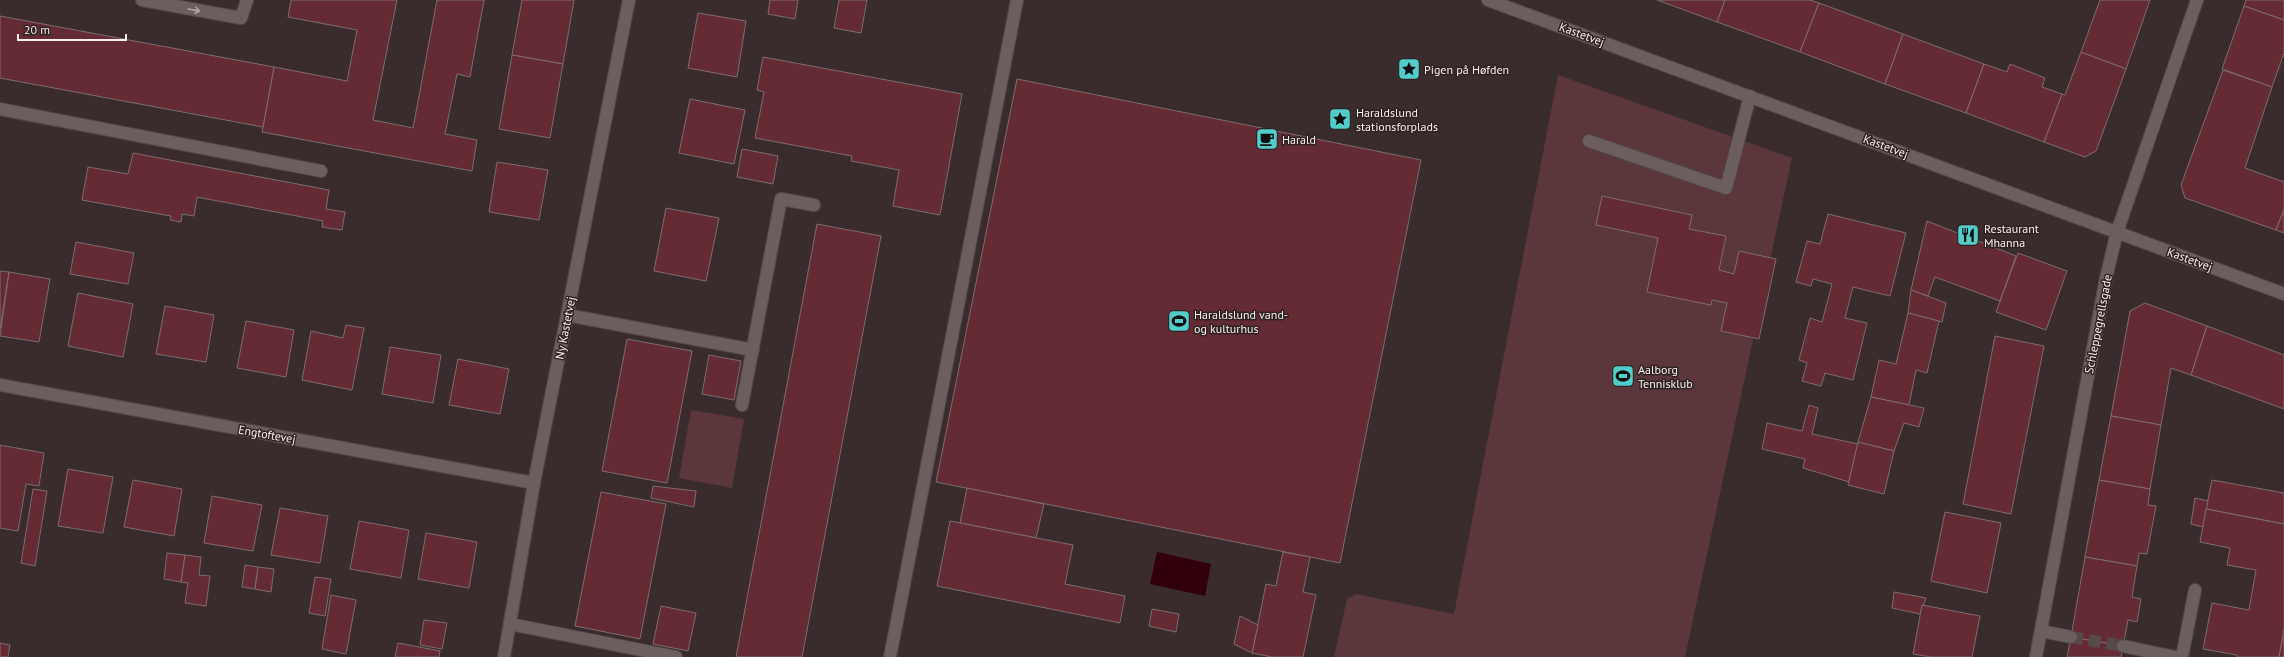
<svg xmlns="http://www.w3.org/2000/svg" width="2284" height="657" viewBox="0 0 2284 657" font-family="'PT Sans',sans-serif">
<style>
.green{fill:#5b363a}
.water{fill:#31000b}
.building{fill:#642b34;stroke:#7c6c6d}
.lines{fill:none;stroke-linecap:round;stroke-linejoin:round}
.minor-tunnel{stroke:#56494a;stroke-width:12;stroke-dasharray:12 6;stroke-linecap:butt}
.minor-casing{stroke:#544849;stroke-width:14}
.minor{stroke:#6c5d5e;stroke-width:12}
.oneway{stroke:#b2a6a6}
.labels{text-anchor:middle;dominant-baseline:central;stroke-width:3;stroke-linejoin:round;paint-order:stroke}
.street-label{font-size:12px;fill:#f8eeef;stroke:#2f2223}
.poi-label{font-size:12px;fill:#f8eeef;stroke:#2f2223;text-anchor:start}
</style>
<rect width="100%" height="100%" fill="#3a2c2d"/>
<g class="green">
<polygon points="1558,75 1792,158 1685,657 1334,657 1347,599 1356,594 1454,614"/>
<polygon points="691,410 744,419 732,488 679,478"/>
</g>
<polygon class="water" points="1157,552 1211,564 1205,596 1150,584"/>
<g class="building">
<polygon points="291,0 397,0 373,120 413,128 437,0 484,0 470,77 457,74 445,134 477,140 472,171 262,132 274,67 347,81 357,30 288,17"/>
<polygon points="522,0 574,0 563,64 512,55"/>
<polygon points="770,0 798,0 795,19 768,14"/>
<polygon points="839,0 867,0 861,33 834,28"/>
<polygon points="1657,0 1725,0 1717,22"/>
<polygon points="1725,0 1810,0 1819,3 1800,52 1717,22"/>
<polygon points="2100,0 2150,0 2126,69 2081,52"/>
<polygon points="2246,0 2284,0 2284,20 2244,6"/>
<polygon points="1819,3 1903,34 1885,84 1800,52"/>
<polygon points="2244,6 2284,20 2284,53 2272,87 2222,69"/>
<polygon points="698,13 746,21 737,77 688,68"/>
<polygon points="0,16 274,67 263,127 0,78"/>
<polygon points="1903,34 1984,64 1966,113 1885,84"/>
<polygon points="2081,52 2126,69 2096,151 2085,157 2044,142 2062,94 2065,95"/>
<polygon points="512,55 563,64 550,138 499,129"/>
<polygon points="763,57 962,94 940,215 893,206 899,170 851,161 852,156 755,138 764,92 757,90"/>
<polygon points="1984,64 2007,72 2010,64 2045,78 2042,87 2062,94 2044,142 1966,113"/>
<polygon points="2223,70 2272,87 2245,168 2284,182 2284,210 2276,230 2185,198 2181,185"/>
<polygon points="1017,79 1421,160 1340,563 936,482"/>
<polygon points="690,99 745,110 734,164 679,153"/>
<polygon points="742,149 778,156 773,184 737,177"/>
<polygon points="133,153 329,190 326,209 345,212 342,230 322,227 323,221 197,197 194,216 182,214 181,222 170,220 171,216 82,200 88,167 128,174"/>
<polygon points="497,162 548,170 539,220 489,212"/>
<polygon points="1602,196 1692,215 1689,229 1726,236 1719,270 1734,274 1739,251 1776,259 1759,339 1721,331 1727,303 1712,300 1711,305 1647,292 1658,238 1596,225"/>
<polygon points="666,208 719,218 706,281 654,271"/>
<polygon points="2284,210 2284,233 2276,230"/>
<polygon points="1828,214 1906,233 1890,296 1853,287 1845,318 1867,323 1853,380 1825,373 1821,386 1802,381 1807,363 1799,360 1810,318 1822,322 1832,284 1813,279 1811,286 1796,282 1807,241 1820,244"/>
<polygon points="1927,221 2016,256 2000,301 1935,277 1928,296 1911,290"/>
<polygon points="817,224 881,236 802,657 736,657"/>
<polygon points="76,242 134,253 128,284 70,274"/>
<polygon points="2018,253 2067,271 2046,330 1996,312"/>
<polygon points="0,271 9,272 0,329"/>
<polygon points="9,272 50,279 39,342 0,336"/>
<polygon points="1911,290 1946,303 1942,322 1908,313"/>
<polygon points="78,293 133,304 123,357 68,346"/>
<polygon points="2145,303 2207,326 2191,375 2171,368 2161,425 2111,416 2130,311"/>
<polygon points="165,306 214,315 206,362 156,354"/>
<polygon points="1908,313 1939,321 1927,373 1916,370 1909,405 1871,397 1879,360 1896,364"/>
<polygon points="246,321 294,330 286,377 237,368"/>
<polygon points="346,325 364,328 352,390 302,380 311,331 343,338"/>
<polygon points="2207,326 2284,355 2284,409 2191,375"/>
<polygon points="1995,336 2044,346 2011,514 1963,504"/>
<polygon points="627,339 692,351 667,483 602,471"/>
<polygon points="390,347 441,355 433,403 382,394"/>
<polygon points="709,355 741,361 734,400 702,394"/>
<polygon points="458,359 509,369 500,414 449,405"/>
<polygon points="1871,397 1924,408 1919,427 1904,423 1894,451 1858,442"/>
<polygon points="1809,405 1818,408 1812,434 1858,444 1849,482 1803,468 1805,459 1762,449 1767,423 1802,431"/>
<polygon points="2111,416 2161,425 2150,489 2099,480"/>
<polygon points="1858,442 1894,451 1884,494 1848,485"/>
<polygon points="0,445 44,453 39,486 26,484 18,531 0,528"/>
<polygon points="68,469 113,477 103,533 58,526"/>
<polygon points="133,480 182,489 174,536 124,527"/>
<polygon points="2099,480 2150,489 2148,505 2156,506 2147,554 2139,553 2137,566 2085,557"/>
<polygon points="2212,480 2284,493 2284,524 2206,509"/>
<polygon points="653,486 696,491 694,507 651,498"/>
<polygon points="967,488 1044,504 1036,538 960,523"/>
<polygon points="33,489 47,491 35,566 21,563"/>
<polygon points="601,492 666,504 640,639 575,626"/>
<polygon points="212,496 262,505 253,551 204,543"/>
<polygon points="2195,498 2208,501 2203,527 2191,524"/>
<polygon points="280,508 328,516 320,563 271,555"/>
<polygon points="2206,509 2284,524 2284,630 2279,657 2237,657 2237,655 2203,649 2212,603 2249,610 2256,570 2227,565 2230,548 2200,542"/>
<polygon points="1945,512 2001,523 1987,593 1931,581"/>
<polygon points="359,521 409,530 401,578 350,569"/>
<polygon points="950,521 1073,545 1065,584 1125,596 1120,623 937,586"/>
<polygon points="426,533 477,542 469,588 418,579"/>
<polygon points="1283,552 1310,557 1303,592 1316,595 1303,657 1272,657 1252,653 1266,584 1276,586"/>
<polygon points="167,553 185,555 181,582 164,579"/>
<polygon points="185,555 201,557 199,575 210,576 206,606 185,603 188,583 181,582"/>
<polygon points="2085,557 2137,566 2132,597 2141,599 2137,622 2128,620 2123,646 2071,637"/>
<polygon points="245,565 258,567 255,589 242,587"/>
<polygon points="258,567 274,569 271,592 255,589"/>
<polygon points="315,577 331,579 325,616 309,613"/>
<polygon points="1894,592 1926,598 1920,614 1892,608"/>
<polygon points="331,595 356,600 346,654 322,649"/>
<polygon points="1922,605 1980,616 1972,657 1931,657 1913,654"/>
<polygon points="661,606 696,613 688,651 653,644"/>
<polygon points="1152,609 1179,614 1176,632 1149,626"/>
<polygon points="1240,616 1258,625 1252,653 1234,644"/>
<polygon points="424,620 447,623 442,649 420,645"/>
<polygon points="2284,630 2284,657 2279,657"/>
<polygon points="2071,637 2123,646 2121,657 2067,657"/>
<polygon points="0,643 10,645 8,657 0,657"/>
<polygon points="398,643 440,651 439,657 395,657"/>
</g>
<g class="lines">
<polyline class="minor-tunnel" points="2071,637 2123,646"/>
<g class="minor-casing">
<g id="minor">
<polyline points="142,0 241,18 247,0"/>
<polyline points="1488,0 2284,294"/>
<polyline points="0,109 321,171"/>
<polyline points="1589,141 1726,188 1750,96"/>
<polyline points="567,315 753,350"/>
<polyline points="0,385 534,483"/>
<polyline points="742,405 781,199 814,205"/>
<polyline points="510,624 676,657"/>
<polyline points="2041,631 2071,637"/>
<polyline points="2123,646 2175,657"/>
<polyline points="504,657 534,483 629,0"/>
<polyline points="890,657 1017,0"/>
<polyline points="2036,657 2106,278 2117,232 2197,0"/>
<polyline points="2182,657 2195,590"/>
</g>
</g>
<use href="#minor" class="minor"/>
</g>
<defs><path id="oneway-shaft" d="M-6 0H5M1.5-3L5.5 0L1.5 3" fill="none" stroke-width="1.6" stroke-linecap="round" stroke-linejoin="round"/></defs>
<use class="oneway" href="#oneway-shaft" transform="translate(194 10) rotate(10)"/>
<defs>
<g id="sight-square" transform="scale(1.15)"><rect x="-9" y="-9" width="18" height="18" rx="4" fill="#53cdca" stroke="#2f2223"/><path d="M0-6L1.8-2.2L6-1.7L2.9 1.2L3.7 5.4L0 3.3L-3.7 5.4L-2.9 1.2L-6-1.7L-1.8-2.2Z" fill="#111"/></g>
<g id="cafe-square" transform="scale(1.15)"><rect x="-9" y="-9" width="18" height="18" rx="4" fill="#53cdca" stroke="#2f2223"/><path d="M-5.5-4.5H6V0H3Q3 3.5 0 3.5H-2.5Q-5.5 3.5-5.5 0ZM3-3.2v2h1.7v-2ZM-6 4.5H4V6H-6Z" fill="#111"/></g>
<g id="restaurant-square" transform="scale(1.15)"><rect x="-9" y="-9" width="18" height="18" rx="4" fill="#53cdca" stroke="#2f2223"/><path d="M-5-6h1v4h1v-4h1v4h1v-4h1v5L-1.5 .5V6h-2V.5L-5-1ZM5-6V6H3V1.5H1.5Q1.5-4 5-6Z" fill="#111"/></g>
<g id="stadium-square" transform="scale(1.15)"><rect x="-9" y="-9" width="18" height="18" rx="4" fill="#53cdca" stroke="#2f2223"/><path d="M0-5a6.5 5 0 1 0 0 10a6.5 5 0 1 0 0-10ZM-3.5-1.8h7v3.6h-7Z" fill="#111"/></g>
</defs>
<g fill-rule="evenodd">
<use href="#sight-square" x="1409" y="69"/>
<use href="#sight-square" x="1340" y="119"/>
<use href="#cafe-square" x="1267" y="139"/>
<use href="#restaurant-square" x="1968" y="235"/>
<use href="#stadium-square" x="1179" y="321"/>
<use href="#stadium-square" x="1623" y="376"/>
</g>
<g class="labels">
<g class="street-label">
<text transform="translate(1582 34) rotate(20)">Kastetvej</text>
<text transform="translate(1886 146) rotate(20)">Kastetvej</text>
<text transform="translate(2190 259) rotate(20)">Kastetvej</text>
<text transform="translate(2098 324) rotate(-79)">Schleppegrellsgade</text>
<text transform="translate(565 328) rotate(-79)">Ny Kastetvej</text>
<text transform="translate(267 434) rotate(10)">Engtoftevej</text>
</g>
<g class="poi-label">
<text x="1424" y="69">Pigen på Høfden</text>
<text x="1356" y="112">Haraldslund<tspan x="1356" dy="14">stationsforplads</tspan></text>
<text x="1282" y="139">Harald</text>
<text x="1984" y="228">Restaurant<tspan x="1984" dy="14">Mhanna</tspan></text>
<text x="1194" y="314">Haraldslund vand-<tspan x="1194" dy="14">og kulturhus</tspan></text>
<text x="1638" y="369">Aalborg<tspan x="1638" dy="14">Tennisklub</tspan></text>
</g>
</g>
<path d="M18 34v6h108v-6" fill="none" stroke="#f8eeef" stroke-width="2"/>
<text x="24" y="34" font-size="12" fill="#f8eeef" stroke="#2f2223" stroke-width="3" paint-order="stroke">20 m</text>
</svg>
